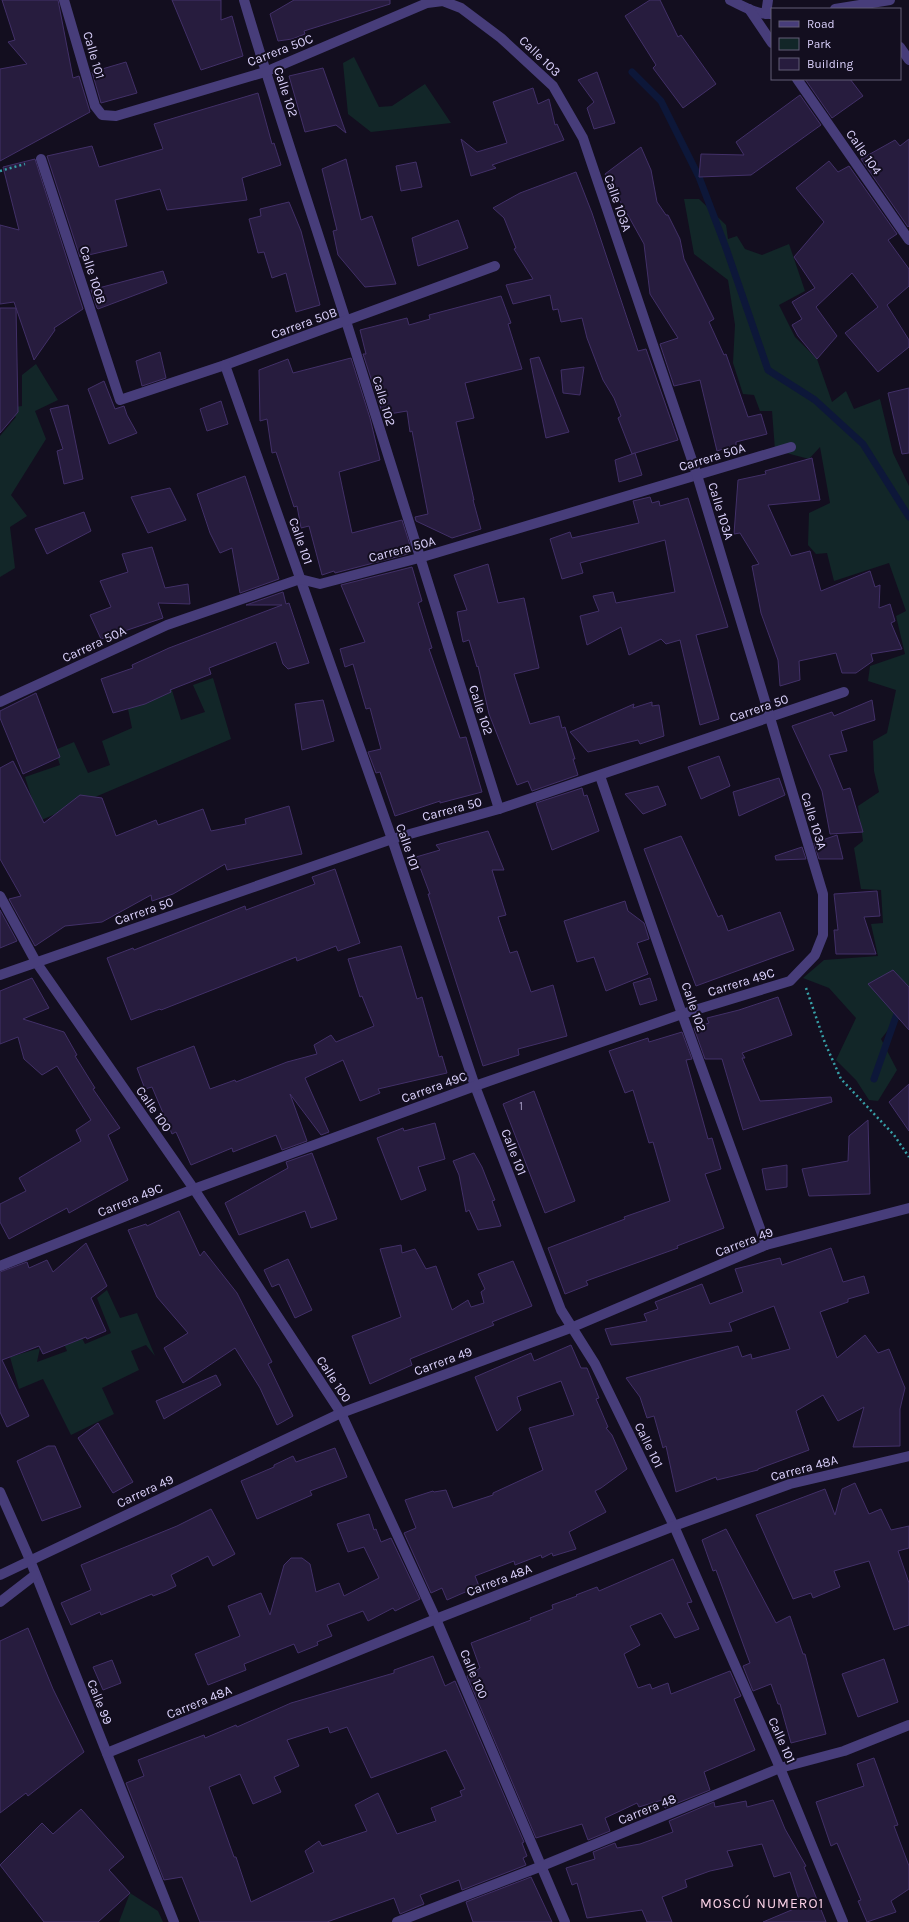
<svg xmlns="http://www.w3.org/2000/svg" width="909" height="1922" viewBox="0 0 909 1922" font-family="Karla,sans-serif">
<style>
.green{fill:#122628}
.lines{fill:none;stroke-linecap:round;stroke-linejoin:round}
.stream{stroke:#0d1739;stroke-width:7}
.building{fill:#271c3e;stroke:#423068;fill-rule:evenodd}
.path{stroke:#37a0a8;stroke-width:2.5;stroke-dasharray:2 3;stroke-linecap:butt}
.minor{stroke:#473d7a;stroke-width:10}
.labels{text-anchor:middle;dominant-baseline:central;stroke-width:4;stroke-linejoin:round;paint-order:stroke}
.number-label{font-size:11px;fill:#ada3cc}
.street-label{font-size:13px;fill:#dad0fb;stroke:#130e1f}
.neighbourhood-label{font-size:14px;letter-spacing:1px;fill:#fbd2e7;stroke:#130e1f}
</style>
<rect width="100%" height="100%" fill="#130e1f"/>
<g class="green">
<polygon points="354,57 379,107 392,106 425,84 451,123 371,132 348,114 343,63"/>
<polygon points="684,199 699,199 726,225 728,239 737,236 745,249 762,255 789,244 805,291 779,305 795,337 817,359 832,402 846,391 854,409 880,399 893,453 909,486 909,999 907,1006 881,1039 897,1070 878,1101 869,1100 856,1080 836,1060 856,1018 829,988 803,978 824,960 878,956 871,924 883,923 881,890 861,889 854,848 863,841 858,806 879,792 874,771 873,741 887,733 896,690 868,681 870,666 905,654 896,616 906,611 889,563 834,581 827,553 816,554 808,545 809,513 830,503 820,447 809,459 775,450 772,411 760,411 754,395 743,394 733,363 735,325 728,280 694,254"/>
<polygon points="36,364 58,400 35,411 46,439 11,495 27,516 10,527 15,568 0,577 0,436 16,417 7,408 22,406 22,375"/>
<polygon points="213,678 231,739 39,821 25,777 60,765 55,750 74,742 88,773 110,765 102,741 132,728 128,709 144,694 171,687 181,720 205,712 193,685"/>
<polygon points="107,1290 120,1318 137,1313 155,1356 146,1345 131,1351 139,1370 102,1388 114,1414 71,1435 43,1379 19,1389 10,1357 40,1348 37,1362 67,1351 55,1321 70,1315 85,1344 111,1333 97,1298"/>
<polygon points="130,1893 158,1911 163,1922 119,1922"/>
</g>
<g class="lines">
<g class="stream">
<polyline points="632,72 661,101 699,177 726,248 768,370 815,400 863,444 909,517"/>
<polyline points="874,1079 899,1008"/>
</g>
</g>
<g class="building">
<polygon points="2,0 58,0 73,78 79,76 90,112 0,161 0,69 27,64 8,42 15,40"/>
<polygon points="172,0 221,0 221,20 232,16 243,56 201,70"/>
<polygon points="294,0 390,0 390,4 304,31 305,34 292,39 278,41 270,14"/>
<polygon points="650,0 660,0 678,37 681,35 716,84 683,108 653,68 656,65 625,16"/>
<polygon points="126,62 137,93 101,103 92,72"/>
<polygon points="323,68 346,133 336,125 305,132 289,76"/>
<polygon points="597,72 615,123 594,129 587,108 594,102 578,80"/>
<polygon points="805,79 850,79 863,96 832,118"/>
<polygon points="533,88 538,104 549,99 555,125 557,124 564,140 492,165 496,168 471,176 461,139 477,152 507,143 493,102"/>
<polygon points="258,93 272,144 274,143 281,165 242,178 247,200 167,210 160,189 115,200 127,246 80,257 47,156 92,146 99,167 163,149 154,124"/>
<polygon points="800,95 821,125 751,175 699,177 701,154 744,155 736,142"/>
<polygon points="909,139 909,226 908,227 861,159 895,140 900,146"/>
<polygon points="641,147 651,170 657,202 666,215 668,215 680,239 684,259 714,319 709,322 724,355 726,354 748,417 761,414 767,434 736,442 736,445 717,451 700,380 674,386 660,344 678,338 650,294 644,244 605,174"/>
<polygon points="35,159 83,309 54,328 55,330 34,360 14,302 0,304 0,225 19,230 3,167"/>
<polygon points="346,159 361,220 372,216 396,284 365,287 338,255 333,231 337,230 322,169"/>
<polygon points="829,161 838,172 849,166 897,234 888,240 909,269 909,286 887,305 909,340 909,347 878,372 845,333 878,307 852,273 816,307 837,336 817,359 798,336 792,325 802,319 792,302 815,288 794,257 824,222 796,188"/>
<polygon points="416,162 422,187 401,191 396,166"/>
<polygon points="576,172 592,213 638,351 646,349 678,440 632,454 618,418 621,416 614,398 603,380 587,338 582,318 561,322 558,309 553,310 550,295 513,304 506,285 533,279 514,249 516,248 504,218 493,208 520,193"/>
<polygon points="289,202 301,231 320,305 296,312 286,273 272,278 264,252 258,253 249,219 261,216 260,209"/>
<polygon points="458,220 468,248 418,266 412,238"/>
<polygon points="163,271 167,283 98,309 97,308 91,290"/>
<polygon points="501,296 511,323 508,324 522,369 465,383 474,418 456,422 474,500 473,500 481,529 452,538 416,521 415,517 428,514 412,431 410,432 407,411 383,415 363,354 366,354 360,330 407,318 409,325 430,319 429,315"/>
<polygon points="0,308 16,308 18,412 0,433"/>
<polygon points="160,352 166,378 142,386 136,361"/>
<polygon points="539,357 569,432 546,438 530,359"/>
<polygon points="351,358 370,418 380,460 339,472 352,533 402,520 411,548 407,549 408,554 335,573 334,571 322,575 309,526 301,528 297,506 294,507 276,452 272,453 267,419 260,421 259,370 288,359 293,373"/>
<polygon points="584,367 580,395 563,393 561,370"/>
<polygon points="104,381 115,409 124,406 127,415 137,433 109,444 88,389"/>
<polygon points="909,388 909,453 902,454 888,393"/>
<polygon points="221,401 228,424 207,431 200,409"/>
<polygon points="68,405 83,479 64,484 57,451 63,449 50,409"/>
<polygon points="635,453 642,475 619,482 615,460"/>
<polygon points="812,458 820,500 768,505 791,556 810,551 821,591 870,571 875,587 880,585 879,608 890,604 895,621 891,623 902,649 871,654 873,661 856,673 842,673 836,653 799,661 800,680 780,686 778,660 761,613 752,566 759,564 740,533 734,534 738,480 766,474 765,471"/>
<polygon points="245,476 279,579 240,593 232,548 220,553 210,533 197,494"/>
<polygon points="170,488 186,520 148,533 131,497"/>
<polygon points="650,497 652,503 659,501 660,506 688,498 728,627 696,635 719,719 700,725 680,640 666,644 661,639 629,655 621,627 587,645 580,616 599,611 593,596 613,592 616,603 675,592 665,540 580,563 583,573 562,579 550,539 570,532 572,538 639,523 633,501"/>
<polygon points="84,512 91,531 47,554 35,529"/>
<polygon points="152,547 165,588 188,584 190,604 158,603 163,618 101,639 90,615 111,607 100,581 128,572 122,554"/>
<polygon points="488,564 498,603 524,598 539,668 514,674 530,724 559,716 562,728 565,727 575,759 573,759 578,775 532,791 528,781 517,785 489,714 478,666 477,667 469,640 463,642 457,612 467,610 454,575"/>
<polygon points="412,567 422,601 418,603 432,648 429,649 460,738 466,737 482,792 440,803 440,801 395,816 380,772 376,773 368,752 381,749 370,708 366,709 353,664 345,667 340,649 365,642 341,585"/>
<polygon points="283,592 286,604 289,603 309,663 288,669 283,664 276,642 209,668 211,674 170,690 171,692 145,704 113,713 101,679 133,668 132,665 169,648 282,605 246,605"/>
<polygon points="36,693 60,757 23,774 0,718 0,711"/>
<polygon points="323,700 334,741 302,750 295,704"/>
<polygon points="872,700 875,720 841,731 847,751 829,755 843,790 850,788 863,832 830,834 822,791 792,726 832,712 834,716"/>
<polygon points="652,702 652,706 659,705 664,736 640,744 638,740 588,752 570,732 634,704 633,708"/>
<polygon points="719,756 730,786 701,799 688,767"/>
<polygon points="13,761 44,823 80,795 102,798 116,836 156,820 158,825 203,809 211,831 246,824 245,819 289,806 302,854 227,870 225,864 173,894 152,901 151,895 102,922 65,926 35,946 9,899 21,896 0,859 0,768"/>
<polygon points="779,778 785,795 739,816 733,792"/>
<polygon points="658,786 666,805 643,814 625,794"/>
<polygon points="582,788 584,796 587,795 599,831 552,850 536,803"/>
<polygon points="488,831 504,870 492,870 506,915 498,917 510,953 517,951 531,992 553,985 567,1036 518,1049 519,1055 483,1066 428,894 430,894 416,857 440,850 436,845"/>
<polygon points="837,835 843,859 819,859 814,843"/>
<polygon points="681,836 718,917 722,915 728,931 780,912 794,950 696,986 644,849"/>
<polygon points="802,847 806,859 776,860 775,856"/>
<polygon points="335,869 360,943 338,951 336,946 297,961 296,957 161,1010 160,1009 131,1020 107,958 133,948 134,950 245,906 246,910 315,884 312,877"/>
<polygon points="877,891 880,916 864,917 876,954 836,954 834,930 838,930 834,894"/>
<polygon points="625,901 628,911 644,923 649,939 637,943 648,974 606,991 594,957 577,962 564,921"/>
<polygon points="0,910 17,941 0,948"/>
<polygon points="401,946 417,999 422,997 439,1057 442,1056 447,1073 378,1089 380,1093 360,1101 343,1060 305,1078 329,1132 321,1135 290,1094 307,1141 282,1150 276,1135 233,1152 232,1148 191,1165 176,1132 172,1134 152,1087 145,1089 137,1068 194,1046 210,1089 235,1080 236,1082 287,1062 317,1054 314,1045 331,1035 336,1042 374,1026 362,996 360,997 348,959"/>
<polygon points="893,970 909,987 909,1030 868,984"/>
<polygon points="32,978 49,1008 23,1019 64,1032 77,1055 75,1056 95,1088 93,1089 120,1128 108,1135 128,1180 69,1213 67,1208 9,1239 0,1222 0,1204 26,1191 19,1178 81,1141 76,1130 91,1120 57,1066 42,1075 24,1059 18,1037 0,1044 0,991"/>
<polygon points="650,978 657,1000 640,1005 633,983"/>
<polygon points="778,997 792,1035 742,1053 745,1058 742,1058 760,1101 831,1097 832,1102 743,1130 722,1059 705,1059 694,1028 709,1023 707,1018 739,1010"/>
<polygon points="682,1032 692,1059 686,1060 708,1139 712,1138 721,1169 705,1174 724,1228 677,1246 678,1248 586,1281 588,1285 565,1294 548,1248 625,1219 624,1217 670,1201 653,1142 649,1143 633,1090 625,1093 609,1051 648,1038 649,1042"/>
<polygon points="909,1084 909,1131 889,1102"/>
<polygon points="534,1091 575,1201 545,1213 503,1104"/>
<polygon points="868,1120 870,1194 809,1196 802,1169 848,1161 849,1136"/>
<polygon points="435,1123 445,1159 418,1167 426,1190 401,1200 377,1138 403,1128 404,1131"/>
<polygon points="312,1153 337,1219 311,1228 305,1211 239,1235 225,1203 288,1168 286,1162"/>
<polygon points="474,1153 482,1167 495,1200 492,1201 501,1226 478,1230 469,1210 466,1212 459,1175 453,1161"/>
<polygon points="787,1165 787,1187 766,1190 762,1169"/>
<polygon points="179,1211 200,1256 204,1251 237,1293 272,1362 268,1364 293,1416 277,1425 260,1388 235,1348 183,1383 164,1348 188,1333 157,1297 128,1230 146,1224 147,1226"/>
<polygon points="86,1243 107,1286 91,1298 106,1331 87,1339 86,1337 43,1354 39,1346 2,1360 29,1416 7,1427 0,1412 0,1272 27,1262 29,1268 47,1260 53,1272"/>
<polygon points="401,1245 402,1253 415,1249 426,1269 436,1266 452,1310 468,1300 471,1307 484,1303 481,1292 485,1289 478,1274 513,1261 532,1306 492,1322 494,1325 410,1359 412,1365 370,1384 352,1336 401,1317 380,1249"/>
<polygon points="831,1248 843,1282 864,1276 869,1293 848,1299 848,1302 820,1312 837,1358 865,1335 878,1353 889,1349 905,1388 900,1409 900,1446 853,1447 864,1407 838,1421 823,1395 796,1411 809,1450 758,1469 758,1470 717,1480 716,1477 676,1492 666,1446 663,1448 654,1416 647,1418 640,1397 626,1378 738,1346 742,1357 751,1354 752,1359 790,1349 774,1306 729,1323 732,1331 611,1345 605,1329 647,1321 644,1314 658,1309 655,1302 702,1284 710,1304 743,1292 735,1269 780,1258 782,1265"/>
<polygon points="288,1259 312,1310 295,1318 279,1284 272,1287 264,1270"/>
<polygon points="571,1345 581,1368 587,1368 599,1398 596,1399 608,1427 606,1428 612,1435 627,1469 601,1488 595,1491 606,1512 569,1532 576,1549 553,1556 552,1553 542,1558 541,1555 515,1565 514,1561 475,1576 479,1586 447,1600 442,1588 431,1593 404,1533 416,1528 405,1500 433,1491 434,1492 446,1490 453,1508 493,1495 493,1493 543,1470 529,1428 574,1415 561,1381 517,1397 521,1410 497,1431 475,1377 531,1353 534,1361"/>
<polygon points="216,1375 221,1385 164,1419 156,1401"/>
<polygon points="98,1423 133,1482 113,1493 78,1438"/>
<polygon points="48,1446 55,1446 81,1507 42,1521 17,1461"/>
<polygon points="335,1448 347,1477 310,1491 312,1495 257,1519 241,1481 274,1467 274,1465 293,1456 296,1462"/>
<polygon points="855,1483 869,1514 881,1509 891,1530 909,1526 909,1548 898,1551 909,1583 909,1625 894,1630 869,1561 834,1571 840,1587 813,1598 811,1593 793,1599 756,1515 825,1489 835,1515 842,1489"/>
<polygon points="211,1509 235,1554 213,1566 208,1556 171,1575 176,1586 166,1591 153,1596 152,1594 101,1615 100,1612 71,1625 61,1603 91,1590 81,1565 177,1526"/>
<polygon points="369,1514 374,1530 376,1529 381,1542 391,1538 420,1599 395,1611 393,1608 368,1621 363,1611 327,1625 332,1636 317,1642 318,1645 298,1653 294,1644 244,1664 246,1670 208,1685 195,1654 240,1636 228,1606 261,1593 270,1615 284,1565 291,1558 302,1558 310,1564 316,1592 339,1583 344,1596 379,1578 364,1547 348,1552 337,1524"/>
<polygon points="726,1529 776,1623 790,1616 803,1654 805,1654 826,1734 791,1743 780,1704 778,1704 771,1684 753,1691 743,1666 750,1663 716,1570 713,1571 702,1540"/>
<polygon points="673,1559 692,1602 687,1603 699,1629 675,1638 661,1613 630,1626 640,1645 624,1654 638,1688 650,1684 652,1689 668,1683 671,1694 730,1671 741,1696 734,1699 755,1750 704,1772 710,1790 665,1808 662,1800 639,1807 637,1803 605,1818 610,1831 588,1840 582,1824 536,1838 467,1676 480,1668 471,1643 531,1620 530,1618 553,1609 552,1605 577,1596 576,1595 597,1587 599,1591"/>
<polygon points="28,1628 53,1689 84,1752 28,1796 26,1793 0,1813 0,1641"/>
<path d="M433,1656L445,1686L455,1681L524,1842L522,1843L527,1856L523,1858L526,1865L462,1890L459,1880L420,1895L424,1904L400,1914L394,1898L327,1922H200L182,1877L164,1880L126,1783L144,1776L138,1760L204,1735L205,1738L236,1725L237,1727L291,1703L394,1673V1670ZM328,1727L330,1733L347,1727L371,1778L446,1750L465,1789L460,1791L462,1796L431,1808L436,1821L397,1834L378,1793L355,1805L367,1831L322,1846L319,1841L305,1851L314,1872L251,1902L236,1857H234L209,1787L240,1774L253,1804L281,1792L274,1777L299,1766L287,1740Z"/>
<polygon points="884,1659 898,1702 858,1717 842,1674"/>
<polygon points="112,1660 121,1683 103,1690 93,1667"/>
<polygon points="874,1758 898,1825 894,1826 909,1866 909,1889 891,1901 896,1912 867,1922 858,1901 861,1900 837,1843 831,1846 816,1802 864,1786 857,1764"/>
<polygon points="773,1800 785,1829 806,1866 804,1867 826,1922 763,1922 801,1906 790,1872 774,1877 762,1844 727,1851 733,1866 710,1871 685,1880 687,1887 662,1897 672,1922 647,1922 642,1910 587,1918 577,1883 572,1885 566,1868 595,1859 593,1852 615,1843 617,1848 640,1844 673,1832 669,1821 714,1802 715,1807 746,1801 747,1807"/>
<polygon points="81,1809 124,1857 109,1870 130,1893 98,1922 44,1922 0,1865 42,1823 53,1834"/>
<polygon points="531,1877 552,1922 473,1922 466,1902"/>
</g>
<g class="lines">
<g class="path">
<polyline points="0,171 25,164"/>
<polyline points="806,988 825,1043 841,1079 894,1135 909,1157"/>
</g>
<g class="minor">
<path d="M244,0C276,108 312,214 346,321C398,484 448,647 499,809"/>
<path d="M730,0C743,6 757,15 772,14"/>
<polyline points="749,9 772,43"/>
<polyline points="835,9 890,0"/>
<polyline points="766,14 768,0"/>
<polyline points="900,47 909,60"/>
<polyline points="797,79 909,240"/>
<polyline points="41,159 120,400 225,365 495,266"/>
<polyline points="225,365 392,839 475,1086 561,1310 595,1364 674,1526 780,1768 843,1922"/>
<polyline points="0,702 167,625 300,579 320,584 419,558 791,447"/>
<polyline points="600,776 682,1014 766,1245"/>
<polyline points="0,896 36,962 194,1189 341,1413 436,1619 565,1922"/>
<polyline points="0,975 392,839 499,809 844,692"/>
<polyline points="0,1266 194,1189 475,1086 682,1014 790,981 815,955 823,935 823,894 697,475 583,138 553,86 501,38 461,8 443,1 427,3 265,72 116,116 102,115 95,106 64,0"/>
<polyline points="0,1492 30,1560 174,1922"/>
<polyline points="0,1575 341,1413 573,1327 766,1245 909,1208"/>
<polyline points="0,1602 35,1575"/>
<polyline points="107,1753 436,1619 674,1526 790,1484 909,1456"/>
<polyline points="397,1922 542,1866 780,1768 844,1751 909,1725"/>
</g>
</g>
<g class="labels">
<g class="number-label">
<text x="521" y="1106">1</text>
</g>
<g class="street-label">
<text transform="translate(280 50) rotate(-21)">Carrera 50C</text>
<text transform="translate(94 55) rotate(74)">Calle 101</text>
<text transform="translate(540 56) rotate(44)">Calle 103</text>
<text transform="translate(286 92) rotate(72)">Calle 102</text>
<text transform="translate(864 152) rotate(55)">Calle 104</text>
<text transform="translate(618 203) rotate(71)">Calle 103A</text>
<text transform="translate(93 275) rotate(72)">Calle 100B</text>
<text transform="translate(304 323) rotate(-20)">Carrera 50B</text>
<text transform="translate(384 401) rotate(73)">Calle 102</text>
<text transform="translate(712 457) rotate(-17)">Carrera 50A</text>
<text transform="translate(721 511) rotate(73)">Calle 103A</text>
<text transform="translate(301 541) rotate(71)">Calle 101</text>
<text transform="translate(402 549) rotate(-15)">Carrera 50A</text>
<text transform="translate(94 644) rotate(-25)">Carrera 50A</text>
<text transform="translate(759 708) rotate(-19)">Carrera 50</text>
<text transform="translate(481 710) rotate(72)">Calle 102</text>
<text transform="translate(452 809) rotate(-15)">Carrera 50</text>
<text transform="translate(814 821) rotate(73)">Calle 103A</text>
<text transform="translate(408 847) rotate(71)">Calle 101</text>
<text transform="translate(144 911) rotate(-19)">Carrera 50</text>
<text transform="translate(741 982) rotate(-17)">Carrera 49C</text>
<text transform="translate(694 1007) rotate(71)">Calle 102</text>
<text transform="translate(434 1087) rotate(-20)">Carrera 49C</text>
<text transform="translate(154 1109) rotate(55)">Calle 100</text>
<text transform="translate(514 1152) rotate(69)">Calle 101</text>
<text transform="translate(130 1200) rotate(-22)">Carrera 49C</text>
<text transform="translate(744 1242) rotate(-21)">Carrera 49</text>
<text transform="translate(443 1361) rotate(-20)">Carrera 49</text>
<text transform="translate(334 1379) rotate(57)">Calle 100</text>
<text transform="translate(649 1445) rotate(64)">Calle 101</text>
<text transform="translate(804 1468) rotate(-15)">Carrera 48A</text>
<text transform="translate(145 1491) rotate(-25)">Carrera 49</text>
<text transform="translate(499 1580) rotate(-21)">Carrera 48A</text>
<text transform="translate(474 1674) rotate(67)">Calle 100</text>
<text transform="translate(100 1702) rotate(68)">Calle 99</text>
<text transform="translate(199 1702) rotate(-22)">Carrera 48A</text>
<text transform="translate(782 1740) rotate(66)">Calle 101</text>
<text transform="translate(647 1809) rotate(-22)">Carrera 48</text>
</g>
<g class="neighbourhood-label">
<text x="762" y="1903">MOSCÚ NUMERO1</text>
</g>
</g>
<rect x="771" y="8" width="130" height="72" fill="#130e1f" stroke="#635c77"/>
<rect x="779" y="21" width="20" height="6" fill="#473d7a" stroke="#635c77"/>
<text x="807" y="28" font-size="12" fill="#dad0fb">Road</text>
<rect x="779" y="38" width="20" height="12" fill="#122628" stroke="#635c77"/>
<text x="807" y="48" font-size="12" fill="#dad0fb">Park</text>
<rect x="779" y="58" width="20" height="12" fill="#271c3e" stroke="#635c77"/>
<text x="807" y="68" font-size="12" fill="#dad0fb">Building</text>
</svg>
